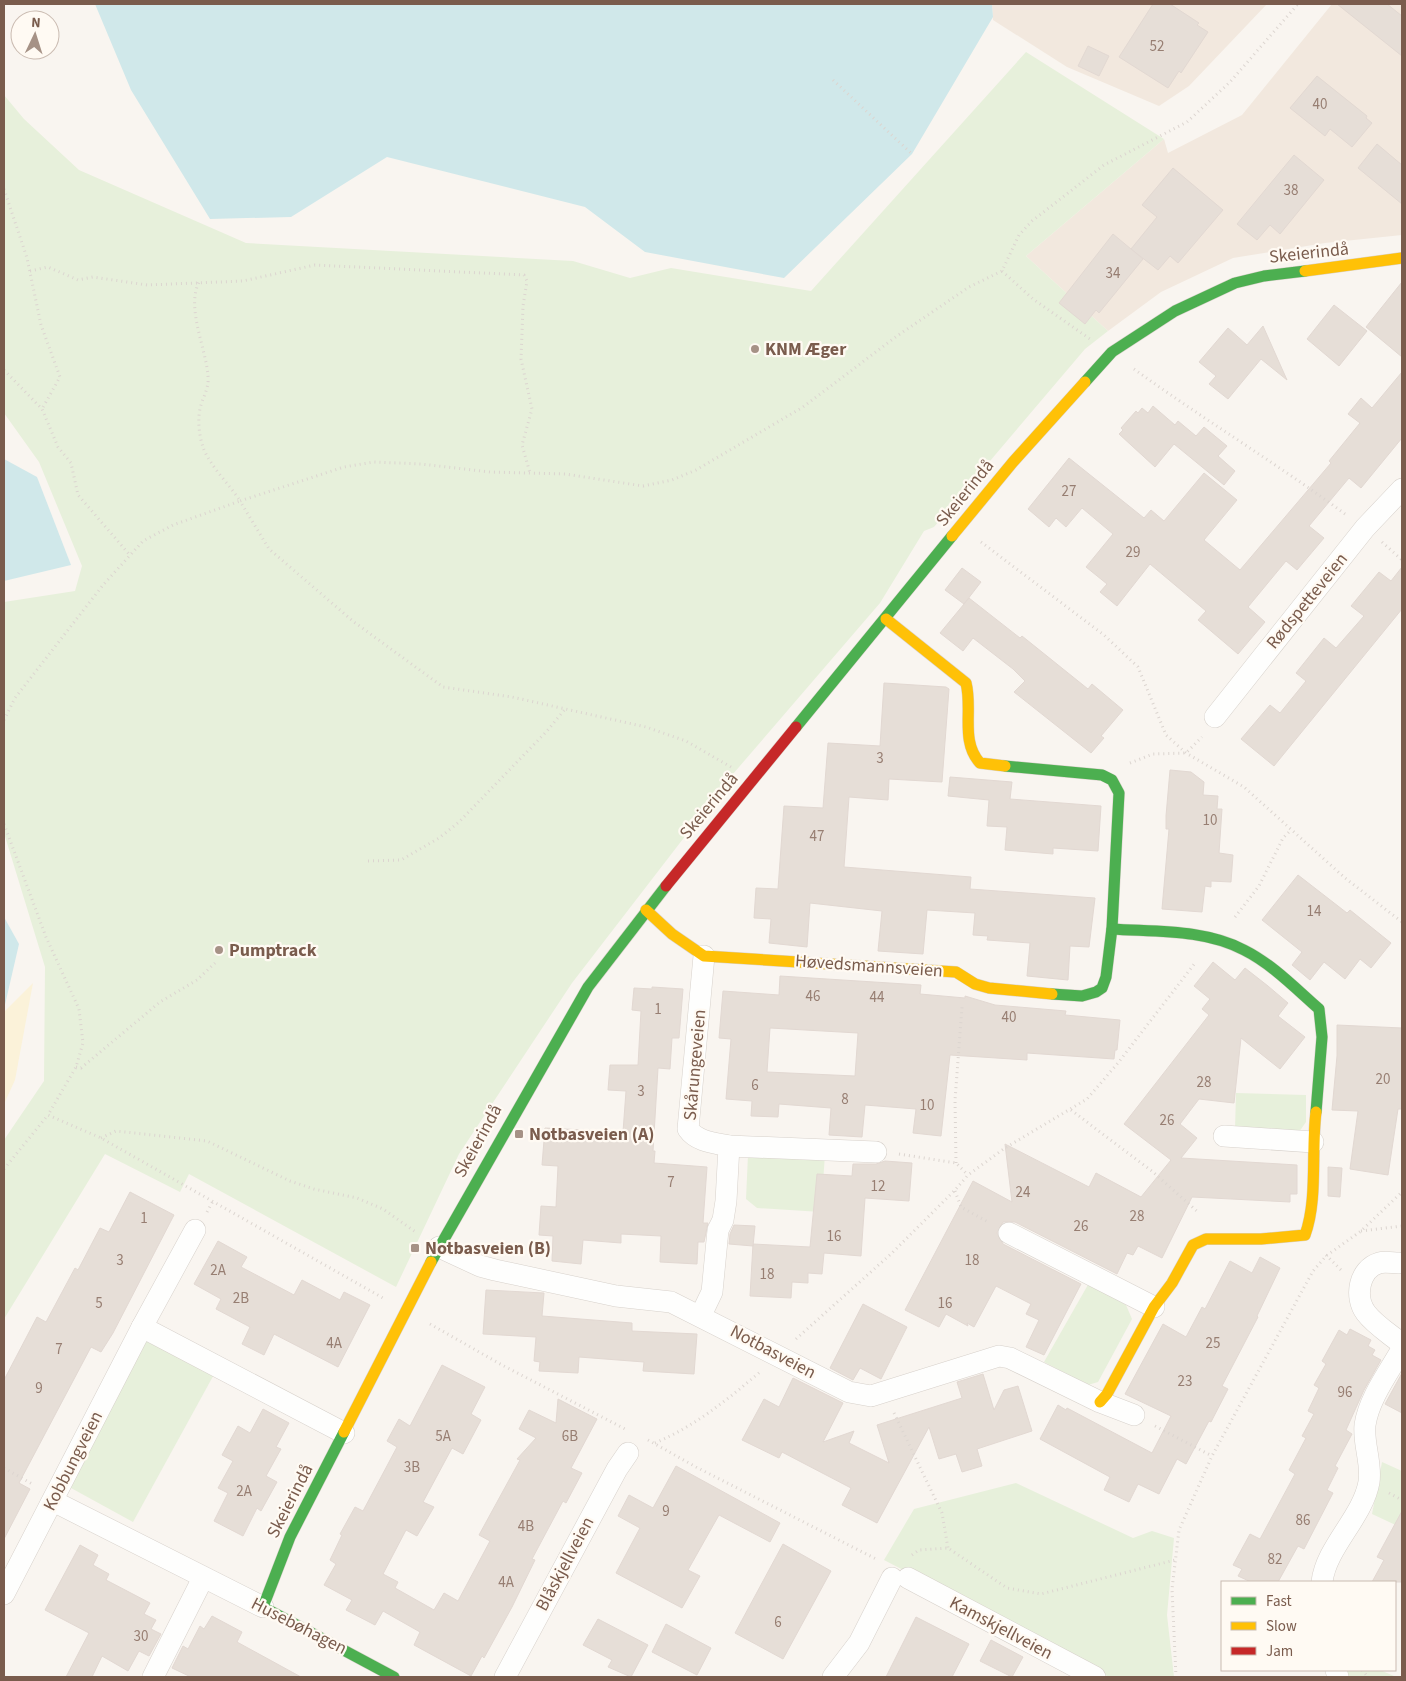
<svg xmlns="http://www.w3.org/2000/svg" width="1406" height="1681" viewBox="0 0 1406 1681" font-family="'Source Sans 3',sans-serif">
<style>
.residential{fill:#f2e8de}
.green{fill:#e7f0db}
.sand{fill:#fbf2d9}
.water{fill:#d0e8ea}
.building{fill:#e6ded7;stroke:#e2d8d2;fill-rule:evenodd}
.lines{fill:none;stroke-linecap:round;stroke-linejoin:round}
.street-casing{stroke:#d7d1cb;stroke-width:22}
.fast-casing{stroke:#d9d2cb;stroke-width:12}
.slow-casing{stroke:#d9d2cb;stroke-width:12}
.jam-casing{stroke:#d9d2cb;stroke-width:12}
.path{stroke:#dcd5d0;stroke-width:3;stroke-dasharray:1 4;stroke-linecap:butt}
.street{stroke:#fefefd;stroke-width:21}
.fast{stroke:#4caf50;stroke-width:11}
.slow{stroke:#ffc107;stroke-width:11}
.jam{stroke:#c62828;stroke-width:11}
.poi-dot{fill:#a69286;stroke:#fffaf3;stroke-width:2}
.labels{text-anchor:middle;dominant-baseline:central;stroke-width:4.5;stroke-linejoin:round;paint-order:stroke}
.number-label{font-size:15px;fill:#977e72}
.street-label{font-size:18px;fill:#7a5c4d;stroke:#fffaf3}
.poi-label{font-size:18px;font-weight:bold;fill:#7a5c4d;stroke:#fffaf3;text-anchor:start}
</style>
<rect width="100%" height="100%" fill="#f9f5f0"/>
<g class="residential">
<polygon points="992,4 1267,4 1189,86 1159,106 1067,67 993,20"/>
<polygon points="1332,4 1402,4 1402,235 1325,243 1233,258 1161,292 1108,331 1026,256 1164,139 1168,153 1242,115"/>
</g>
<g class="green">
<polygon points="1026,52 1164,139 1026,256 1108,331 1085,349 934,527 924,531 880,603 733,774 572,983 459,1154 396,1287 189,1174 180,1192 105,1154 4,1319 4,1140 44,1081 45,967 4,833 4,602 75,591 82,566 39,462 4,413 4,95 24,119 79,170 246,243 573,261 630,278 671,268 811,291"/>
<polygon points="1236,1093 1306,1095 1306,1122 1299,1132 1235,1130"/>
<polygon points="825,1154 821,1212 757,1208 746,1199 748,1155"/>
<polygon points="1089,1283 1126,1305 1132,1319 1098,1382 1088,1385 1044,1362"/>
<polygon points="144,1330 217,1369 133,1522 71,1488 74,1463"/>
<polygon points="1382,1462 1402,1471 1402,1528 1372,1514"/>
<polygon points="1016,1483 1133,1538 1152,1531 1174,1538 1167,1615 1174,1677 1109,1677 884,1560 914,1509"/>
<polygon points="1346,1670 1380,1670 1394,1676 1349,1677"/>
</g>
<polygon class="sand" points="33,983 15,1080 4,1104 4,1012"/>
<g class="water">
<polygon points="95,4 992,4 993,17 912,154 784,278 645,252 585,207 387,157 291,217 210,219 131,90"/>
<polygon points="4,459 37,477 71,565 4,581"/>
<polygon points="4,917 19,944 4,1009"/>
</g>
<g class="building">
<polygon points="1153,4 1170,4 1199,23 1197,25 1208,32 1181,73 1179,71 1168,88 1119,57"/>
<polygon points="1337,4 1387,4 1402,16 1402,56"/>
<polygon points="1088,46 1109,56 1099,76 1078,66"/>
<polygon points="1317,76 1367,116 1366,118 1372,123 1352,147 1330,129 1325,136 1290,108"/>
<polygon points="1377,144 1402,165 1402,204 1358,168"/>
<polygon points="1294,155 1324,180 1280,234 1270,225 1257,240 1237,224"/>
<polygon points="1173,168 1223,210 1178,263 1170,256 1158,270 1131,249 1157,217 1142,205"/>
<polygon points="1113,234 1143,259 1099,313 1096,310 1085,324 1059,303"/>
<polygon points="1402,282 1402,357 1366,327"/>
<polygon points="1334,305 1367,331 1339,366 1307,339"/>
<polygon points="1263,326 1287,380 1261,359 1228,399 1209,384 1216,376 1199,362 1228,328 1247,345"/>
<polygon points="1402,372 1402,438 1361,488 1349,478 1309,526 1324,538 1297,570 1286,561 1248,607 1265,622 1238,654 1198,620 1206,611 1150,564 1117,606 1100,592 1107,584 1086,567 1113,534 1082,508 1066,527 1056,518 1049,527 1028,509 1069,458 1144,518 1151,510 1164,521 1204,473 1237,500 1204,540 1240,570 1331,463 1329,461 1360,423 1348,414 1361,398 1372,408"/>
<polygon points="1153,406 1175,425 1178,421 1196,436 1204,427 1227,446 1218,456 1235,471 1224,485 1174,444 1155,467 1119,434 1123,430 1121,428 1136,411 1138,413 1142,408 1148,413"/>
<polygon points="1402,567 1402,609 1274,766 1241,739 1270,705 1280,713 1306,681 1296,673 1324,638 1336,648 1364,616 1351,606 1379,572 1391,581"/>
<polygon points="962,568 981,582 964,604 945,590"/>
<polygon points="969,598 1020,638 1022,636 1088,689 1092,684 1123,710 1101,736 1104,738 1091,753 1014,692 1025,681 1013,669 973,638 963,651 940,633"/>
<polygon points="884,683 946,687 949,689 942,782 889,779 888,800 849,797 844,867 971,877 970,889 1095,898 1089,947 1070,946 1068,980 1027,976 1030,943 987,940 988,936 973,935 975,913 927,910 923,954 878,951 882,911 810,903 807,947 769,943 771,919 754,918 756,888 778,889 784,806 823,808 828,743 880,746"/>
<polygon points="1170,770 1191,772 1204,782 1203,795 1218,796 1217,809 1222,809 1219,853 1233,855 1231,882 1211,881 1211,887 1205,886 1202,912 1162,909 1169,829 1166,829 1166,816"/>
<polygon points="950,777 1012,782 1010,799 1101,806 1098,851 1053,848 1053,854 1005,850 1007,827 987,826 989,800 948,796"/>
<polygon points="1298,875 1347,913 1350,910 1391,943 1371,968 1360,959 1345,979 1324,962 1310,980 1292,965 1302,952 1262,920"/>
<polygon points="1213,962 1235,980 1245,968 1268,986 1288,1003 1278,1016 1305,1037 1280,1069 1241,1038 1234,1103 1199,1099 1180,1124 1197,1138 1181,1158 1297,1165 1297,1194 1290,1194 1290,1202 1192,1197 1162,1258 1138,1246 1133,1255 1127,1253 1117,1274 1015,1222 1003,1222 997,1233 1003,1244 1081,1284 1044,1355 1026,1347 1039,1320 1026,1314 1031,1304 996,1286 974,1327 967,1323 968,1326 946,1314 939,1327 905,1310 973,1181 1012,1202 1005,1144 1089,1187 1096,1173 1141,1197 1171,1160 1124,1124 1209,1015 1202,1009 1210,999 1194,986"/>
<path d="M780,976L921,985L920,994L965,998V996L995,1005L1066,1011L1065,1015L1120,1020L1117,1050H1115L1114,1059L1027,1053V1060L950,1055L941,1136L913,1133L916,1109L865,1105L862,1137L829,1135L831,1108L779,1104L778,1117L751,1116L752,1101L726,1099L731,1039L719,1038L723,991L779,995ZM770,1028L858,1033L855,1076L767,1072Z"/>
<polygon points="652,987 683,989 679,1038 672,1038 670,1069 658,1068 653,1151 655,1151 654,1163 707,1167 703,1223 708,1223 704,1242 698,1242 697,1264 660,1262 661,1236 621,1234 621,1243 583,1240 581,1264 552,1261 553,1236 539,1235 541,1206 556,1207 558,1166 542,1165 545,1128 623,1132 626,1091 608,1090 610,1065 638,1065 641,1011 632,1010 634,988 652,989"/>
<polygon points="1337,1025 1402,1028 1402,1109 1398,1109 1388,1175 1350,1169 1358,1111 1332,1110 1337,1056"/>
<polygon points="885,1161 912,1163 909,1201 865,1198 861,1256 824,1253 822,1274 808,1273 808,1283 792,1282 791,1298 750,1296 753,1244 810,1247 817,1174 852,1176 853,1164 876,1164"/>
<polygon points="1328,1167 1342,1168 1340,1197 1328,1196"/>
<polygon points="130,1192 174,1215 113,1333 101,1352 91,1347 56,1413 19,1483 30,1489 4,1539 4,1380 37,1317 46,1322 75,1268 78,1270 100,1228 109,1232"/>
<polygon points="734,1225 755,1226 753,1246 729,1244 730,1234"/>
<polygon points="218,1241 247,1257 241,1267 294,1295 302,1280 340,1300 344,1292 370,1305 338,1367 274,1334 264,1355 242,1344 250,1327 216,1309 221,1299 194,1284"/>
<polygon points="1260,1257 1280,1268 1257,1316 1258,1317 1222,1386 1228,1389 1211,1422 1209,1421 1186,1464 1177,1459 1159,1494 1138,1484 1129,1502 1104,1490 1110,1477 1040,1439 1058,1405 1066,1410 1067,1408 1152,1453 1171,1416 1125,1394 1163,1324 1186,1337 1202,1307 1205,1309 1230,1261 1252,1273"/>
<polygon points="486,1290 544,1293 542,1316 632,1323 632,1331 697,1334 694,1374 643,1371 644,1362 579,1357 578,1373 539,1371 540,1362 534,1361 536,1337 483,1334"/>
<polygon points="863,1304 907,1327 881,1379 860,1368 853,1380 830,1368"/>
<polygon points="1350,1329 1371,1340 1368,1346 1375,1350 1372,1355 1381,1360 1364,1390 1346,1430 1352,1434 1335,1466 1338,1468 1327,1490 1333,1493 1304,1549 1298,1546 1278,1582 1251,1582 1238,1576 1242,1569 1233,1565 1250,1534 1260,1539 1295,1474 1289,1470 1306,1438 1302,1436 1314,1414 1308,1411 1319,1388 1314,1385 1326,1364 1322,1361 1339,1330 1347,1335"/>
<polygon points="442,1365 485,1387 471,1414 481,1420 463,1454 452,1448 423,1502 434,1507 417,1536 406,1530 383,1574 398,1582 395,1588 434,1610 444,1593 458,1601 490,1541 479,1535 520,1460 517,1459 536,1438 519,1429 529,1410 556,1423 558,1399 597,1419 571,1468 582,1473 566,1503 563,1501 532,1559 535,1560 512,1607 484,1658 482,1656 471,1676 414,1645 420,1632 383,1611 375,1625 346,1610 352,1600 324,1585 336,1564 330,1560 342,1535 340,1534 355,1507 363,1511 397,1447 387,1441 399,1419 410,1426"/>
<polygon points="1402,1373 1402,1413 1385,1404"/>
<polygon points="983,1374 994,1410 1004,1390 1018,1386 1032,1431 977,1449 982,1466 962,1472 956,1454 939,1459 929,1427 877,1523 842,1505 851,1488 782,1452 779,1458 742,1440 764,1399 779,1407 793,1378 843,1403 823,1442 854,1431 849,1443 889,1463 877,1425 962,1398 957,1382"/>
<polygon points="263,1409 289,1423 276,1447 281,1449 266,1476 277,1482 261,1511 257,1508 243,1536 214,1521 228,1493 218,1488 233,1461 222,1455 238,1426 250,1433"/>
<polygon points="676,1466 780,1523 770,1542 719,1515 688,1570 700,1576 682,1608 616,1573 640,1528 618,1516 629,1495 653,1508"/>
<polygon points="1402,1511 1402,1582 1372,1582 1384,1560 1377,1557"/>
<polygon points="783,1544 831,1571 783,1659 735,1633"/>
<polygon points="80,1545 98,1555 93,1565 109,1574 106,1580 150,1603 144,1614 156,1620 151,1629 161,1634 149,1656 139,1651 128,1671 102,1656 92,1677 66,1677 89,1633 45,1610"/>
<polygon points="212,1616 242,1632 237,1642 301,1677 191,1677 172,1668 183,1646 188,1649 200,1626 204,1629"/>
<polygon points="916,1617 969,1644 952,1677 886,1677"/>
<polygon points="598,1619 648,1645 631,1677 608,1667 612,1660 583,1645"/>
<polygon points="666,1624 711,1648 697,1675 652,1652"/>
<polygon points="991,1640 1023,1657 1012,1677 980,1661"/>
</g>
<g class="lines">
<g class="street-casing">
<g id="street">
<polyline points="1215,717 1365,528 1402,489"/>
<polyline points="1224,1136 1313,1142"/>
<polyline points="729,1146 876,1152"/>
<polyline points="1009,1233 1154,1307"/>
<polyline points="439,1247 480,1266 495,1270 616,1296 671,1302 849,1392 871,1396 999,1356 1010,1358 1100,1402 1134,1415"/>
<path d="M1399,1263C1393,1263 1385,1261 1379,1263C1359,1269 1354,1297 1366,1313C1375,1325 1390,1334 1402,1344"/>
<path d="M701,1315L712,1292L718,1230L723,1220L726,1201L729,1146C715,1143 697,1142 688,1129L704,956"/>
<polyline points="142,1327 344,1433"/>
<polyline points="53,1501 263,1607"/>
<polyline points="908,1578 1095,1677"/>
<path d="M1322,1582C1326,1547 1363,1517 1369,1482C1372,1463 1363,1444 1365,1425C1369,1398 1389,1372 1402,1349"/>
<polyline points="4,1594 142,1327 195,1230"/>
<polyline points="1336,1670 1338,1677"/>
<polyline points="153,1677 203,1578"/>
<polyline points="505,1677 617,1469 628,1453"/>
<polyline points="833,1677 859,1643 892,1578"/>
</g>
</g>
<g class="fast-casing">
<g id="fast">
<polyline points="1085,382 1112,352 1175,311 1235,283 1264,276 1305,271"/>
<polyline points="796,727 952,536"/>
<polyline points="1005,766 1102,775 1112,780 1119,793 1112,928 1106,977 1102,988 1096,992 1082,996 1052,994"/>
<path d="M1112,929C1156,932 1204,929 1244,950C1272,964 1295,988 1319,1009L1322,1037L1316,1112"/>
<polyline points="431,1262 588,987 666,886"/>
<polyline points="344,1432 290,1537 263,1607 394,1677"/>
</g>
</g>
<g class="slow-casing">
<g id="slow">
<polyline points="1305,271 1402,258"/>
<polyline points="952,536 1013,462 1085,382"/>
<path d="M886,619L966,683C973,710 960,741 980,763L1005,766"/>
<polyline points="646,910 672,934 704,956 956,972 975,984 989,988 1052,994"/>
<path d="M1100,1402L1107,1394L1154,1307L1172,1283L1193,1245L1206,1239H1261L1305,1235C1318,1200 1311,1151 1316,1112"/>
<polyline points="344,1432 431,1262"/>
</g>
</g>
<g class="jam-casing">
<polyline id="jam" points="666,886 796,727"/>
</g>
<g class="path">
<polyline points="833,80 912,154"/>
<polyline points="4,189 27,258 41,325 60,377 42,409"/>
<polyline points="30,271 48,267 78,280 93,277 147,285 243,281 315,265 524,275 527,281 523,306 521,359 532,409 522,445 530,473"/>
<polyline points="1002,271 1033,299 1090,339"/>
<path d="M1134,369C1203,419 1276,463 1345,514"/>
<polyline points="4,370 42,409 58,447 71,463 78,495 129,554"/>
<polyline points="981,542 1104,635 1138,667 1166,735 1186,753 1244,787 1345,878 1402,922"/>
<polyline points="1382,542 1402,560"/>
<path d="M4,720L15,698L103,585L143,541L173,525L240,501C230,485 209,465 203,447C199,436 197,417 201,405C204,395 209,388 208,376C206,348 186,308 199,282"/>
<polyline points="1130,763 1153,754 1186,753 1202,737"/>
<polyline points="731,767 686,741 646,727 512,697 443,687 354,622 269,549 240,501 344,467 374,462 421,464 490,472 565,474 643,486 672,480 696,470 803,407 897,336 969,287 1002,271 1019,235 1032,221 1104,165 1187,122 1230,82 1298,4"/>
<polyline points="4,824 46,937 79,1009 83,1043 76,1067 48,1115 101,1138 383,1298"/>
<polyline points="368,861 401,860 439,838 459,822 547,731 566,708"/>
<polyline points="1235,917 1259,886 1283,838 1291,830"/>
<polyline points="76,1067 81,1068 160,1002 197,980 215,963"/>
<polyline points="1071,1110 1153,1172 1199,1213"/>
<polyline points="101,1138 116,1131 207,1141 290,1181 314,1189 357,1198 383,1209 417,1233"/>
<polyline points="899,1154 956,1163 968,1175"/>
<polyline points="956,1163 955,1100 962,1007"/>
<polyline points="4,1169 48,1115"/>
<polyline points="955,1191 961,1207 988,1222"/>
<polyline points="207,1212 213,1201"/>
<polyline points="1361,1231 1402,1226"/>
<polyline points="1326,1255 1341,1270"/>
<polyline points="430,1324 502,1365 627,1430"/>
<polyline points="796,1339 892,1253 955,1190 968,1175 1005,1148 1087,1099 1118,1063 1195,963"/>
<polyline points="894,1413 942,1513 948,1548"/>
<polyline points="1155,1426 1212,1456"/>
<polyline points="648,1440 696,1467 878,1560"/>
<path d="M655,1443C695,1426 727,1400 760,1372"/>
<polyline points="4,1468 34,1485"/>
<polyline points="1389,1493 1402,1500"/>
<polyline points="912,1555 919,1550 948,1548 1007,1588 1041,1594 1175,1560"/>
<polyline points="1362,1670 1368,1677"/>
<polyline points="1176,1677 1172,1589 1179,1530 1212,1456 1313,1271 1326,1256 1361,1231 1402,1192"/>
</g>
<use href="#street" class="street"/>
<use href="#fast" class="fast"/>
<use href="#slow" class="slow"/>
<use href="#jam" class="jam"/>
</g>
<g class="poi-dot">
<circle cx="755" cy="349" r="5"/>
<circle cx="219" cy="950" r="5"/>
<rect x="514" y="1129" width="10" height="10" rx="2.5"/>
<rect x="410" y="1243" width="10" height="10" rx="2.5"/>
</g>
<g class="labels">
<g class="number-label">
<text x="1157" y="46">52</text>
<text x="1320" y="104">40</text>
<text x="1291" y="190">38</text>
<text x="1113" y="273">34</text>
<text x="1069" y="491">27</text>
<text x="1133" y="552">29</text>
<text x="880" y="758">3</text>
<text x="1210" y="820">10</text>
<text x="817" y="836">47</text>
<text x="1314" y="911">14</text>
<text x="813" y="996">46</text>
<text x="877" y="997">44</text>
<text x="658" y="1009">1</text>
<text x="1009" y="1017">40</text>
<text x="1383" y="1079">20</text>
<text x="1204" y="1082">28</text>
<text x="755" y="1085">6</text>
<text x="641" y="1091">3</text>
<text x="845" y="1099">8</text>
<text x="927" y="1105">10</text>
<text x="1167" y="1120">26</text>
<text x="671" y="1182">7</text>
<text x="878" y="1186">12</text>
<text x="1023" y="1192">24</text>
<text x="1137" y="1216">28</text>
<text x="144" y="1218">1</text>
<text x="1081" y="1226">26</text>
<text x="834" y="1236">16</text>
<text x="120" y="1260">3</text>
<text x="972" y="1260">18</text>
<text x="218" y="1270">2A</text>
<text x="767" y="1274">18</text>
<text x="241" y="1298">2B</text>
<text x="99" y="1303">5</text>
<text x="945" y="1303">16</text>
<text x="334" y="1343">4A</text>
<text x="1213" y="1343">25</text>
<text x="59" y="1349">7</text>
<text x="1185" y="1381">23</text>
<text x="39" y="1388">9</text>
<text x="1345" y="1392">96</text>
<text x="443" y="1436">5A</text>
<text x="570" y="1436">6B</text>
<text x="412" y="1467">3B</text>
<text x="244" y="1491">2A</text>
<text x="666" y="1511">9</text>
<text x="1303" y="1520">86</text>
<text x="526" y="1526">4B</text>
<text x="1275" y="1559">82</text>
<text x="506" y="1582">4A</text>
<text x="778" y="1622">6</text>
<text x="141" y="1636">30</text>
</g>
<g class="street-label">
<text transform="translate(1309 253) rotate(-6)">Skeierindå</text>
<text transform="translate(965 493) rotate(-51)">Skeierindå</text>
<text transform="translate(1307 601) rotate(-51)">Rødspetteveien</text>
<text transform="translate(709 806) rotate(-50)">Skeierindå</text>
<text transform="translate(869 966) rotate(4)">Høvedsmannsveien</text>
<text transform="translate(695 1065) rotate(-85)">Skårungeveien</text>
<text transform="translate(478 1141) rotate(-61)">Skeierindå</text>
<text transform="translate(773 1352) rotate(28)">Notbasveien</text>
<text transform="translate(73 1461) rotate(-63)">Kobbungveien</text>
<text transform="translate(290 1501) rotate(-63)">Skeierindå</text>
<text transform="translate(565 1564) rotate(-62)">Blåskjellveien</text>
<text transform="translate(299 1626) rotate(27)">Husebøhagen</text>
<text transform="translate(1001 1628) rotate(28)">Kamskjellveien</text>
</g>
<g class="poi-label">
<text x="765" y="349">KNM Æger</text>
<text x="229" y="950">Pumptrack</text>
<text x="529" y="1134">Notbasveien (A)</text>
<text x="425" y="1248">Notbasveien (B)</text>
</g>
</g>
<rect width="1406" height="1681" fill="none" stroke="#7a5c4d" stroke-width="10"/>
<rect x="1221" y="1581" width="175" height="90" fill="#fffaf3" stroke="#cabbb1"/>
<rect x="1231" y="1597" width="25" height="8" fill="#4caf50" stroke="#cabbb1"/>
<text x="1266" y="1606" font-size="15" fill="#7a5c4d">Fast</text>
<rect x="1231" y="1622" width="25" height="8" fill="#ffc107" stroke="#cabbb1"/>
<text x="1266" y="1631" font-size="15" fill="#7a5c4d">Slow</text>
<rect x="1231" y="1647" width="25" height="8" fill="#c62828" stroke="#cabbb1"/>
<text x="1266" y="1656" font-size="15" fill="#7a5c4d">Jam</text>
<g transform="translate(35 35) rotate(4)"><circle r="24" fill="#fffaf3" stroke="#cabbb1"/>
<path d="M0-4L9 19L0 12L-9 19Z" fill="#a69286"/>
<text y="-8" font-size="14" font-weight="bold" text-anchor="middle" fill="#7a5c4d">N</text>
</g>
</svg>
